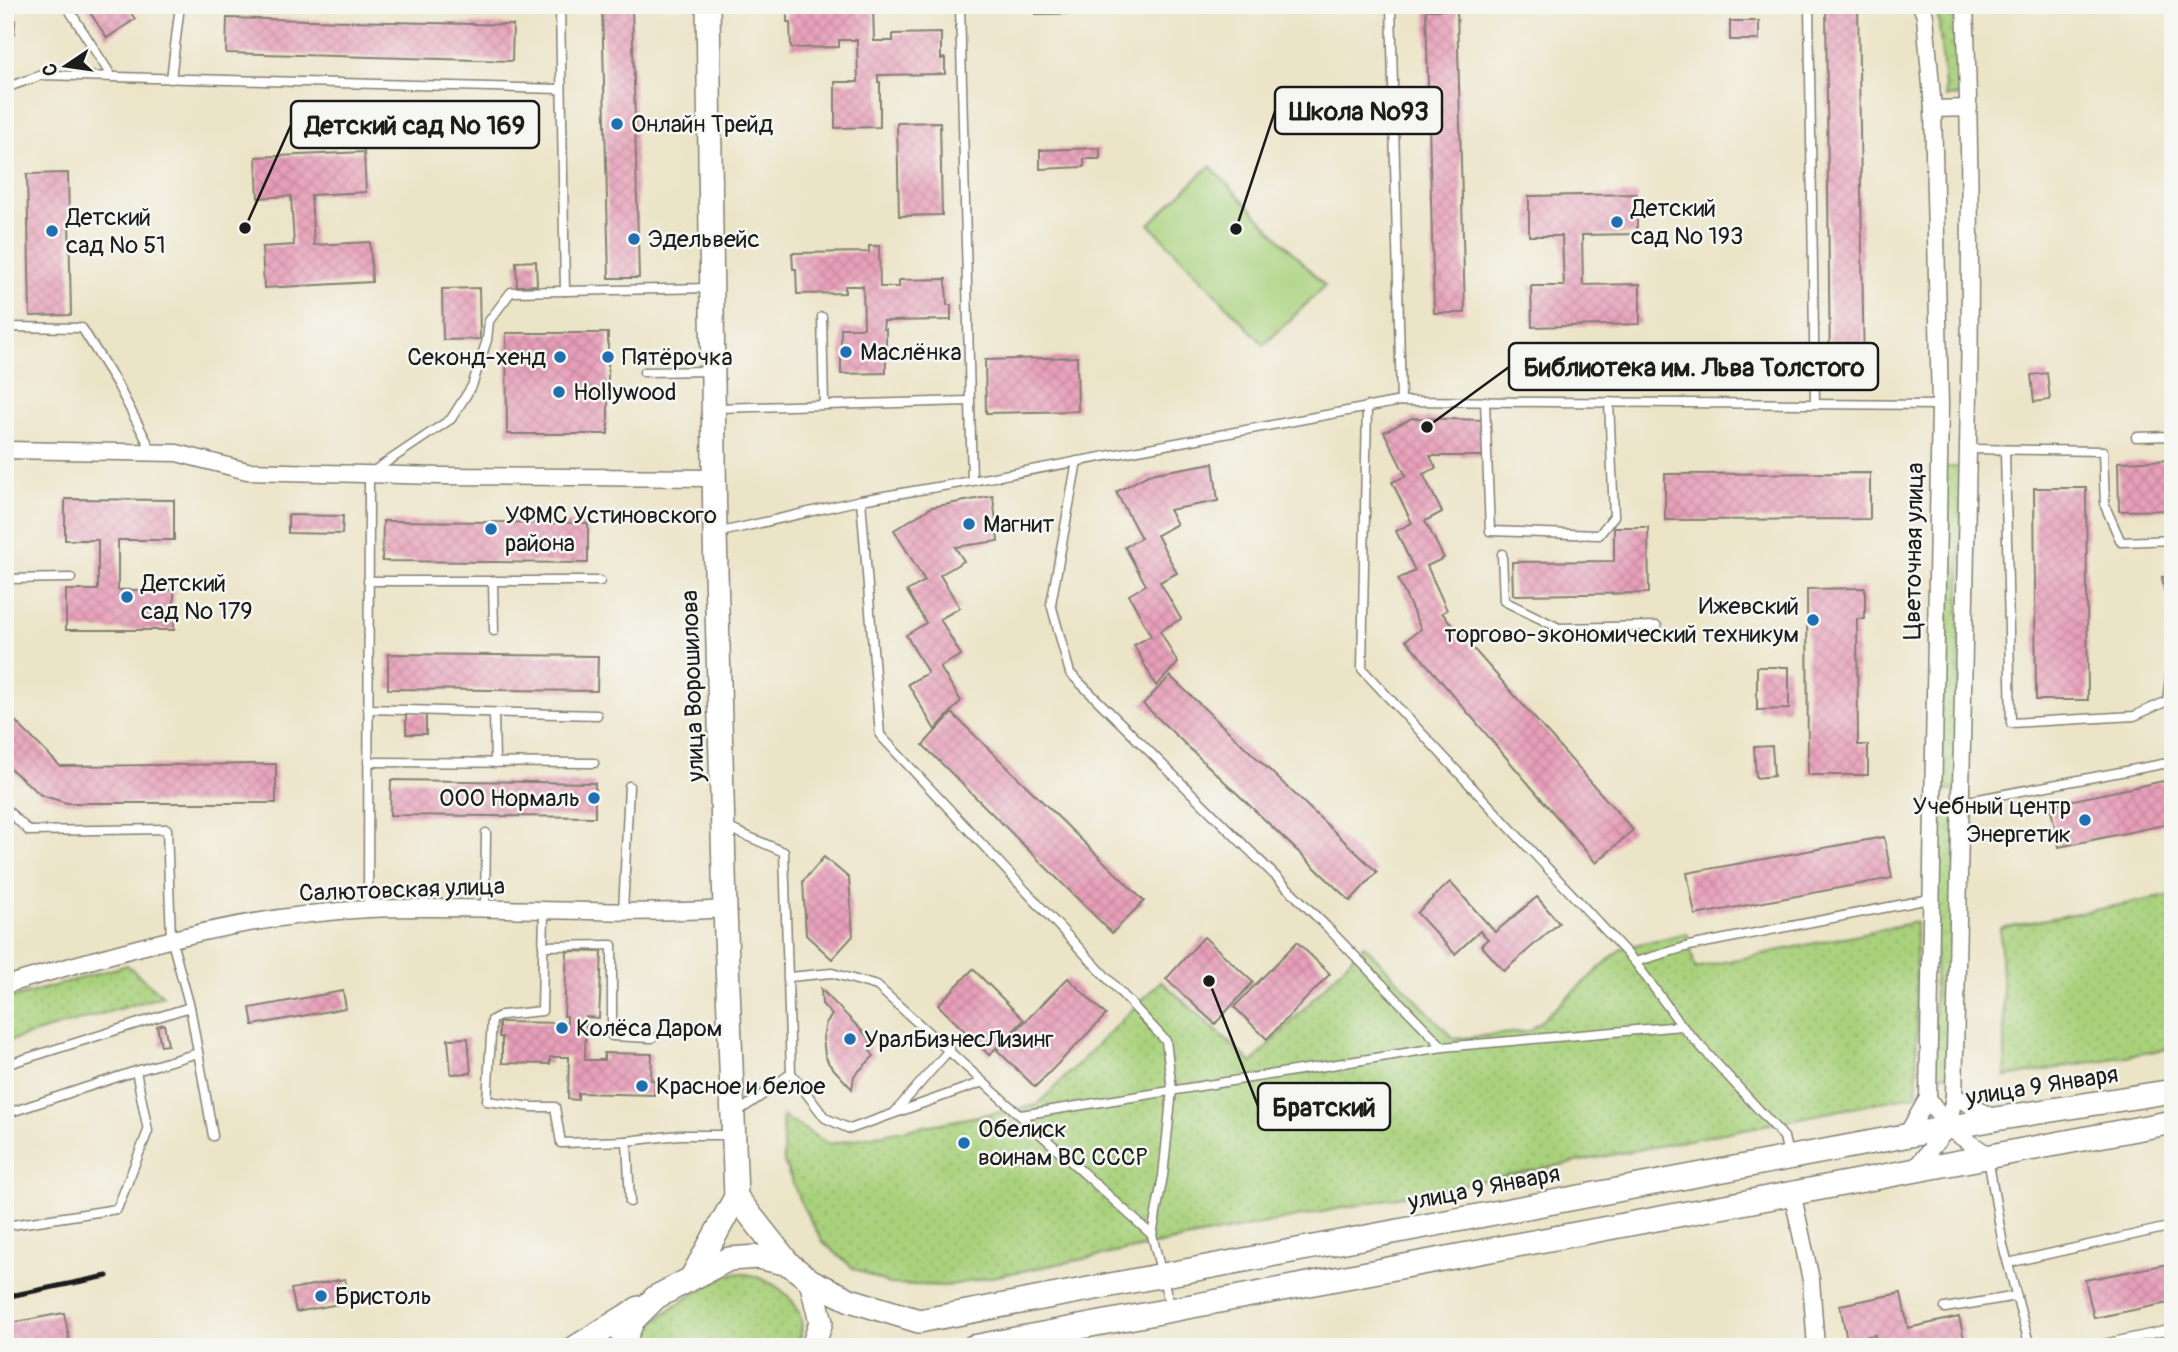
<svg xmlns="http://www.w3.org/2000/svg" width="2178" height="1352" viewBox="0 0 2178 1352" font-family="Pangolin,sans-serif">
<style>
.grass{fill:url(#grass-dots);stroke:#62764c;stroke-width:2}
.garden{fill:#a9d17c;stroke:#62764c;stroke-width:2}
.building{fill:url(#building-cross-hatch)}
.lines{fill:none;stroke-linecap:round;stroke-linejoin:round}
.lane-casing{stroke:#848072;stroke-width:11}
.street-casing{stroke:#848072;stroke-width:19}
.secondary-casing{stroke:#848072;stroke-width:26}
.lane{stroke:#fff;stroke-width:8}
.street{stroke:#fff;stroke-width:16}
.secondary{stroke:#fff;stroke-width:23}
.rail{stroke:#1c1c1c;stroke-width:5}
.poi-dot{fill:#1f6fb2;stroke:#f6f6f2;stroke-width:2.5}
.labels{text-anchor:middle;dominant-baseline:central;stroke-width:5;stroke-linejoin:round;paint-order:stroke}
.poi-label{font-size:24px;fill:#1c1c1c;stroke:#f6f6f2;text-anchor:start}
.street-label{font-size:24px;fill:#1c1c1c;stroke:#f6f6f2}
.leader{fill:none;stroke:#1c1c1c;stroke-width:2.5}
.callout-dot{fill:#1c1c1c;stroke:#f6f6f2;stroke-width:2.5}
.callout{fill:#f6f6f2;stroke:#1c1c1c;stroke-width:2.5}
.callout-label{font-size:26px;text-anchor:middle;font-weight:bold;fill:#1c1c1c}
</style>
<defs>
<pattern id="grass-dots" width="8" height="8" patternUnits="userSpaceOnUse" patternTransform="scale(1.75)"><rect width="8" height="8" fill="#a9d17c"/><path d="M2 2h.1M6 6h.1" fill="none" stroke="#91b36b" stroke-width="1.8" stroke-linecap="round"/></pattern>
<pattern id="building-cross-hatch" width="8" height="8" patternUnits="userSpaceOnUse" patternTransform="scale(1.75)"><rect width="8" height="8" fill="#e79fb9"/><path d="M0 0l8 8M0 8l8-8" fill="none" stroke="#c6889e"/></pattern>
</defs>
<rect width="100%" height="100%" fill="#f6f6f2"/>
<filter id="ink" filterUnits="userSpaceOnUse"><feTurbulence type="fractalNoise" baseFrequency=".0143" numOctaves="2"/><feDisplacementMap in="SourceGraphic" scale="14" xChannelSelector="R" yChannelSelector="G"/><feConvolveMatrix kernelMatrix="1 2 1 2 8 2 1 2 1" color-interpolation-filters="sRGB"/></filter>
<filter id="wash" filterUnits="userSpaceOnUse"><feTurbulence type="fractalNoise" baseFrequency=".00686" numOctaves="4" result="noise"/><feDisplacementMap in="SourceGraphic" scale="28" xChannelSelector="R" yChannelSelector="G"/><feGaussianBlur stdDeviation="1.57" result="paint"/><feColorMatrix in="noise" values="0 0 0 0 0 0 0 0 0 0 0 0 0 0 0 0 0 1.4 0 .05"/><feComposite in="paint" operator="in"/></filter>
<g filter="url(#wash)">
<rect width="100%" height="100%" fill="#ece4c7"/>
<g class="grass">
<polygon points="1937,5 1953,5 1961,96 1946,97"/>
<polygon points="1944,467 1962,467 1957,791 1939,791"/>
<polygon points="1938,809 1956,810 1950,1075 1933,1074"/>
<polygon points="2173,895 2173,1048 2006,1077 2000,928"/>
<polygon points="1916,922 1917,1095 946,1286 889,1284 853,1268 823,1242 804,1209 784,1163 782,1116 829,1144 1037,1105 1161,981 1252,1063 1364,945 1454,1039 1530,1031 1622,948 1687,933 1695,968"/>
<polygon points="127,965 163,996 5,1042 5,1000"/>
<path d="M735,1273C771,1273 818,1308 796,1347H631C638,1326 713,1279 735,1273Z"/>
</g>
<polygon class="garden" points="1210,166 1325,286 1264,345 1149,224"/>
<g id="blocks">
<g class="building">
<polygon points="5,5 10,5 14,11 15,23 14,34 8,42 8,51 5,51"/>
<polygon points="85,5 126,5 135,19 107,38"/>
<polygon points="602,5 632,5 639,278 609,278"/>
<polygon points="873,5 874,41 893,41 893,34 941,33 941,59 945,58 945,74 878,75 878,82 880,82 880,127 835,128 835,82 858,82 857,40 839,40 839,47 791,48 790,22 787,22 787,7"/>
<polygon points="1036,5 1111,5 1112,13 1036,14"/>
<polygon points="1826,5 1858,5 1864,373 1830,373"/>
<polygon points="1426,10 1457,10 1465,313 1434,313"/>
<polygon points="227,18 513,25 512,61 226,53"/>
<rect x="1730" y="21" width="29" height="19"/>
<polygon points="940,122 942,215 899,216 897,123"/>
<polygon points="1100,148 1100,159 1084,159 1084,167 1040,169 1040,150"/>
<polygon points="364,152 366,192 311,195 314,245 370,242 372,282 264,288 262,247 294,245 291,196 258,198 256,157"/>
<polygon points="68,173 71,315 30,316 27,174"/>
<polygon points="1637,194 1637,234 1582,235 1583,285 1640,284 1640,324 1532,327 1531,286 1564,286 1562,236 1529,236 1529,196"/>
<polygon points="869,246 879,246 880,287 899,287 899,280 946,279 947,305 951,305 951,320 884,321 883,329 886,329 886,373 841,374 841,328 864,328 863,286 845,286 845,293 797,294 796,269 793,269 792,253 869,252"/>
<polygon points="536,261 537,285 517,286 516,262"/>
<polygon points="479,288 480,339 443,340 442,289"/>
<polygon points="506,333 608,333 608,434 507,434"/>
<polygon points="1077,357 1078,411 986,413 985,360"/>
<polygon points="2047,373 2050,400 2034,402 2031,375"/>
<polygon points="1412,418 1485,420 1484,456 1430,456 1436,468 1423,474 1442,512 1425,521 1444,558 1427,566 1447,610 1442,613 1633,830 1596,863 1406,640 1421,629 1398,579 1415,571 1396,531 1412,523 1392,482 1406,476 1384,432"/>
<polygon points="2173,460 2173,510 2119,511 2118,462"/>
<polygon points="1213,463 1218,501 1169,510 1177,524 1157,535 1177,573 1160,582 1181,619 1160,631 1178,663 1156,686 1134,645 1151,636 1129,595 1146,585 1125,547 1141,538 1116,492 1150,474"/>
<polygon points="1870,473 1870,519 1665,520 1665,474"/>
<polygon points="2034,488 2086,488 2088,700 2036,700"/>
<polygon points="993,496 998,541 955,547 964,561 940,575 960,608 940,619 961,655 940,667 961,701 935,730 908,684 928,673 906,635 926,623 907,591 925,581 894,530 932,507"/>
<polygon points="65,499 174,500 174,540 118,540 118,590 174,590 174,630 66,630 66,590 98,590 98,540 65,540"/>
<polygon points="288,515 343,516 342,534 288,533"/>
<polygon points="383,521 588,523 588,563 382,561"/>
<polygon points="1614,527 1648,527 1649,593 1513,595 1512,562 1614,561"/>
<polygon points="2173,575 2173,591 2165,593 2162,577"/>
<polygon points="1865,588 1865,619 1857,619 1858,745 1868,745 1868,775 1808,775 1807,589"/>
<polygon points="388,654 598,656 597,691 388,689"/>
<polygon points="1757,667 1789,667 1789,709 1757,710"/>
<polygon points="1170,676 1377,872 1350,901 1143,704"/>
<polygon points="5,711 60,766 276,764 276,803 67,803 41,795 5,764"/>
<rect x="406" y="713" width="20" height="21"/>
<polygon points="952,713 1144,901 1112,933 923,745"/>
<polygon points="1772,746 1774,776 1756,778 1754,747"/>
<polygon points="2173,779 2173,823 2059,847 2050,805"/>
<polygon points="391,780 595,783 595,817 390,815"/>
<polygon points="1884,837 1892,878 1695,915 1687,873"/>
<polygon points="824,857 849,878 853,936 832,959 806,935 803,881"/>
<polygon points="1450,882 1495,932 1537,897 1559,923 1504,971 1481,945 1488,939 1480,931 1455,954 1417,913"/>
<polygon points="1204,937 1253,982 1215,1024 1166,979"/>
<polygon points="1297,942 1330,974 1267,1039 1234,1007"/>
<polygon points="567,951 602,952 599,1018 586,1017 585,1060 604,1060 604,1053 652,1054 651,1080 655,1080 654,1095 578,1093 578,1100 568,1099 569,1057 550,1057 550,1064 502,1063 502,1037 499,1037 499,1022 567,1023 567,1016 564,1016"/>
<polygon points="973,969 1024,1020 989,1055 938,1005"/>
<polygon points="1068,978 1106,1015 1035,1087 997,1050"/>
<polygon points="821,989 870,1039 870,1051 874,1056 854,1076 852,1089 829,1064 825,1055 823,1038 826,1023 832,1015 822,1004"/>
<polygon points="343,991 346,1008 253,1025 250,1008"/>
<polygon points="164,1024 168,1045 161,1046 157,1026"/>
<polygon points="468,1038 471,1073 451,1074 448,1039"/>
<polygon points="2173,1263 2173,1302 2094,1318 2085,1280"/>
<polygon points="345,1279 350,1302 296,1312 291,1289"/>
<polygon points="1901,1293 1908,1328 1959,1317 1966,1347 1878,1347 1875,1335 1847,1340 1840,1305"/>
<polygon points="64,1313 71,1347 5,1347 5,1324"/>
</g>
</g>
</g>
<g filter="url(#ink)">
<use href="#blocks" fill-opacity="0" stroke="#848072" stroke-width="2"/>
<g class="lines">
<g class="lane-casing">
<g id="lane">
<polyline points="66,5 112,77"/>
<polyline points="560,5 565,291 710,288"/>
<polyline points="960,5 972,481"/>
<polyline points="1391,5 1401,401"/>
<polyline points="1809,5 1815,403"/>
<polyline points="171,79 180,5"/>
<polyline points="5,88 42,75 560,89"/>
<polyline points="822,317 824,403"/>
<polyline points="5,327 82,328 117,384 153,453"/>
<polyline points="644,372 710,371"/>
<polyline points="1485,401 1490,531 1599,535 1614,516 1609,402"/>
<polyline points="1367,406 1362,669 1635,962 1682,1026 1784,1137 1788,1155"/>
<polyline points="716,408 969,401"/>
<polyline points="2136,437 2173,436"/>
<polyline points="1968,449 2103,451 2105,506 2121,542 2173,540"/>
<polyline points="2005,450 2011,723 2134,716 2167,701 2173,655"/>
<polyline points="1077,461 1051,604 1070,673 1326,926 1443,1047"/>
<polyline points="861,500 880,735 1166,1041 1172,1090 1163,1176 1152,1235 1170,1307"/>
<polyline points="717,533 861,500 972,481 1401,401 1940,405"/>
<polyline points="1502,554 1504,601 1559,628 1657,626"/>
<polyline points="5,579 71,578"/>
<polyline points="368,581 600,581"/>
<polyline points="493,581 494,631"/>
<polyline points="368,709 597,715"/>
<polyline points="494,713 495,763"/>
<polyline points="368,762 594,763"/>
<polyline points="1963,802 2173,762"/>
<polyline points="5,808 29,831 167,829 171,938 190,1007 5,1065"/>
<polyline points="726,827 784,852 791,1073 764,1094 736,1113"/>
<polyline points="368,909 369,474 451,419 472,386 487,340 489,321 511,292 565,291"/>
<polyline points="485,909 486,833"/>
<polyline points="544,910 542,1011 502,1015 492,1020 487,1101 532,1107 555,1107 561,1143 627,1141"/>
<polyline points="623,912 629,786"/>
<polyline points="543,946 612,945 612,1036 652,1038"/>
<polyline points="1635,962 1689,946 1930,899"/>
<polyline points="789,977 832,973 877,986 1152,1235"/>
<polyline points="190,1007 213,1136"/>
<polyline points="136,1071 198,1053"/>
<polyline points="791,1073 825,1118 850,1129 983,1082"/>
<polyline points="894,1113 950,1049"/>
<polyline points="5,1114 136,1071 148,1131 117,1209 5,1226"/>
<polyline points="1021,1115 1443,1047 1682,1026"/>
<polyline points="1988,1158 2003,1245 2030,1347"/>
<polyline points="630,1202 627,1141 679,1135 731,1135"/>
<polyline points="2008,1263 2173,1226"/>
<polyline points="1945,1308 2017,1296"/>
<polyline points="2090,1347 2173,1329"/>
</g>
</g>
<g class="street-casing">
<g id="street">
<polyline points="1933,109 1969,108"/>
<polyline points="5,450 177,453 247,471 440,476 715,478"/>
<path d="M5,985C125,950 244,915 369,909C487,904 606,917 725,909"/>
<polyline points="1954,1096 1995,1119"/>
<polyline points="1928,1098 1948,1128 1988,1155"/>
<polyline points="1906,1136 1928,1098 1940,405 1933,109 1925,16 1921,5"/>
<path d="M1914,1169L1948,1128L1954,1096C1960,880 1963,665 1968,449C1971,301 1971,153 1965,5"/>
<polyline points="1792,1192 1811,1280 1816,1347"/>
</g>
</g>
<g class="secondary-casing">
<g id="secondary">
<polyline points="736,1197 789,1264"/>
<polyline points="692,1277 736,1197 725,909 715,533 708,5"/>
<polyline points="811,1281 821,1322 813,1347"/>
<polyline points="576,1347 639,1308"/>
<polyline points="621,1347 633,1320 656,1297 729,1259 758,1257 789,1264 811,1281 850,1300 919,1321 1862,1144 1995,1119 2173,1091"/>
<polyline points="973,1347 2173,1122"/>
</g>
</g>
<use href="#lane" class="lane"/>
<use href="#street" class="street"/>
<use href="#secondary" class="secondary"/>
<polyline class="rail" points="5,1297 107,1276"/>
</g>
</g>
<g class="poi-dot">
<circle cx="617" cy="124" r="7"/>
<circle cx="1617" cy="222" r="7"/>
<circle cx="52" cy="231" r="7"/>
<circle cx="634" cy="239" r="7"/>
<circle cx="846" cy="352" r="7"/>
<circle cx="560" cy="357" r="7"/>
<circle cx="608" cy="357" r="7"/>
<circle cx="559" cy="392" r="7"/>
<circle cx="969" cy="524" r="7"/>
<circle cx="491" cy="529" r="7"/>
<circle cx="127" cy="597" r="7"/>
<circle cx="1813" cy="620" r="7"/>
<circle cx="594" cy="798" r="7"/>
<circle cx="2085" cy="820" r="7"/>
<circle cx="562" cy="1028" r="7"/>
<circle cx="850" cy="1039" r="7"/>
<circle cx="642" cy="1086" r="7"/>
<circle cx="964" cy="1143" r="7"/>
<circle cx="321" cy="1296" r="7"/>
</g>
<g class="labels">
<g class="poi-label">
<text x="631" y="124">Онлайн Трейд</text>
<text x="1631" y="208">Детский<tspan x="1631" dy="28">сад № 193</tspan></text>
<text x="66" y="217">Детский<tspan x="66" dy="28">сад № 51</tspan></text>
<text x="648" y="239">Эдельвейс</text>
<text x="860" y="352">Маслёнка</text>
<text x="546" y="357" text-anchor="end">Секонд-хенд</text>
<text x="622" y="357">Пятёрочка</text>
<text x="573" y="392">Hollywood</text>
<text x="505" y="515">УФМС Устиновского<tspan x="505" dy="28">района</tspan></text>
<text x="983" y="524">Магнит</text>
<text x="141" y="583">Детский<tspan x="141" dy="28">сад № 179</tspan></text>
<text x="1799" y="606" text-anchor="end">Ижевский<tspan x="1799" dy="28">торгово-экономический техникум</tspan></text>
<text x="580" y="798" text-anchor="end">ООО Нормаль</text>
<text x="2071" y="806" text-anchor="end">Учебный центр<tspan x="2071" dy="28">Энергетик</tspan></text>
<text x="576" y="1028">Колёса Даром</text>
<text x="864" y="1039">УралБизнесЛизинг</text>
<text x="656" y="1086">Красное и белое</text>
<text x="978" y="1129">Обелиск<tspan x="978" dy="28">воинам ВС СССР</tspan></text>
<text x="335" y="1296">Бристоль</text>
</g>
<g class="street-label">
<text transform="translate(1914 551) rotate(-89)">Цветочная улица</text>
<text transform="translate(693 686) rotate(-92)">улица Ворошилова</text>
<text transform="translate(402 890) rotate(-2)">Салютовская улица</text>
<text transform="translate(2042 1086) rotate(-9)">улица 9 Января</text>
<text transform="translate(1484 1188) rotate(-11)">улица 9 Января</text>
</g>
</g>
<path class="leader" d="M1236 229L1275 111M245 228L291 125M1427 427L1509 367M1209 981L1258 1106"/>
<g class="callout-dot">
<circle cx="1236" cy="229" r="7"/>
<circle cx="245" cy="228" r="7"/>
<circle cx="1427" cy="427" r="7"/>
<circle cx="1209" cy="981" r="7"/>
</g>
<g class="callout">
<rect x="1275" y="87" width="167" height="47" rx="7"/>
<rect x="291" y="101" width="248" height="47" rx="7"/>
<rect x="1509" y="343" width="369" height="47" rx="7"/>
<rect x="1258" y="1083" width="132" height="47" rx="7"/>
</g>
<g class="callout-label">
<text x="1359" y="120">Школа №93</text>
<text x="415" y="134">Детский сад № 169</text>
<text x="1694" y="376">Библиотека им. Льва Толстого</text>
<text x="1324" y="1116">Братский</text>
</g>
<rect width="2178" height="1352" fill="none" stroke="#f6f6f2" stroke-width="28"/>
<g transform="translate(66 66) rotate(257)" stroke="#f6f6f2" stroke-width="5" paint-order="stroke">
<path d="M0-5L12 26L0 18L-12 26Z" fill="#1c1c1c"/>
<text y="-10" font-size="19" font-weight="bold" text-anchor="middle" fill="#1c1c1c">С</text>
</g>
</svg>
